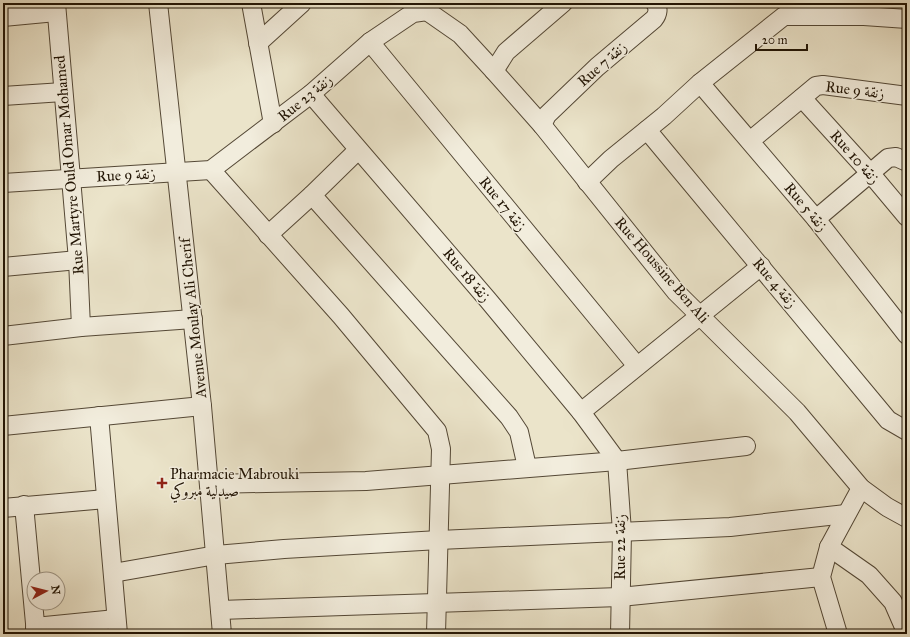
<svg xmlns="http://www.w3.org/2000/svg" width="910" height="637" viewBox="0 0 910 637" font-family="'IM FELL Great Primer',Amiri,serif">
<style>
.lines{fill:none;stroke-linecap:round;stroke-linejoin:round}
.minor-casing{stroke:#544836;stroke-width:20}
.minor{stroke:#f2eddd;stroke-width:18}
.poi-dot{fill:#8f2418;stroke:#f2eddd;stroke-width:1.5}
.labels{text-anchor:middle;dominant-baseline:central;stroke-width:3;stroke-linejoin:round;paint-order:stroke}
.street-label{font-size:15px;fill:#211404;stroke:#f2eddd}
.poi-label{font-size:15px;fill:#211404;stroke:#f2eddd;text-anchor:start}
</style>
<rect width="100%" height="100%" fill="#ebe4ca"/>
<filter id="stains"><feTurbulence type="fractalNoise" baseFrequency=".005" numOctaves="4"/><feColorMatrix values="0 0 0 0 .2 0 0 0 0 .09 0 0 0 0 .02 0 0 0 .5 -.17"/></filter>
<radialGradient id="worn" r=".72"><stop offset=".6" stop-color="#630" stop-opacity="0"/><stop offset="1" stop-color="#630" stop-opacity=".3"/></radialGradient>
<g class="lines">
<g class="minor-casing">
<g id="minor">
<polyline points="56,3 78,260 81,327"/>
<polyline points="158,3 202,406 222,634"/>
<polyline points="251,3 273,124"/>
<polyline points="427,11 460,34 494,71 542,125 676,292 797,412 861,488 887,507 907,518"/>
<polyline points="3,17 56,12"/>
<polyline points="370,42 637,366"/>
<polyline points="258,43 302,3"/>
<polyline points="494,71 506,52 563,3"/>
<polyline points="700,83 816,219 907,335"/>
<polyline points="311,94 488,300 581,412 617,461 622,532 620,634"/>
<polyline points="3,96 63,92"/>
<polyline points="802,98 871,174 907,217"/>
<path d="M542,125L547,115L597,67L654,19C658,14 659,8 655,3"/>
<polyline points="647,130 888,420 907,431"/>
<polyline points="750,141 816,86 823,85 907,96"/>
<polyline points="211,170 341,316 437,431 441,449 436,634"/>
<polyline points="587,182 611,159 664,116 700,83 784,16 864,16 907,19"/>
<polyline points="3,183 211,170 311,94 370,42 413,13 427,11"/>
<polyline points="312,195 509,417 519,432 527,467"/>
<polyline points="816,219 888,158 896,157 907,162"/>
<polyline points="268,235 312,195 358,150"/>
<polyline points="3,267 78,260"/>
<polyline points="3,336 81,327 193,319"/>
<polyline points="581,412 761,266"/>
<polyline points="99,416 118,634"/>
<polyline points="3,426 202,406"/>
<polyline points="209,484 366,481 617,461 746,446"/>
<polyline points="24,505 36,634"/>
<polyline points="3,508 106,499"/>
<polyline points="829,547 869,575 893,602 907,634"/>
<polyline points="113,573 216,555 284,549 439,540 730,527 846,514"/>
<polyline points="220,610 620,597 821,577"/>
<polyline points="35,627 116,619"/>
<polyline points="838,634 821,577 829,547 861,488"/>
</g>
</g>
<use href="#minor" class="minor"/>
</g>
<path class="poi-dot" d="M160 477h4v4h4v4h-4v4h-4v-4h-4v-4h4z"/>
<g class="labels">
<g class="street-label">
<text transform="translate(602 64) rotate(-41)">Rue 7 زنقة</text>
<text transform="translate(855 90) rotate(7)">Rue 9 زنقة</text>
<text transform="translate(305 98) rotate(-39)">Rue 23 زنقة</text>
<text transform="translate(855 157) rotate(48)">Rue 10 زنقة</text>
<text transform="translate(69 165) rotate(-95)">Rue Martyre Ould Omar Mohamed</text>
<text transform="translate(126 175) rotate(-3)">Rue 9 زنقة</text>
<text transform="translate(503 204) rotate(51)">Rue 17 زنقة</text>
<text transform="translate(806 207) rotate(50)">Rue 5 زنقة</text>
<text transform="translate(662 270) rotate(49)">Rue Houssine Ben Ali</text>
<text transform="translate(467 275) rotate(50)">Rue 18 زنقة</text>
<text transform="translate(775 283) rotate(50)">Rue 4 زنقة</text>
<text transform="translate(193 318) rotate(-96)">Avenue Moulay Ali Cherif</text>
<text transform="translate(620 547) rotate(-90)">Rue 22 زنقة</text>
</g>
<g class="poi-label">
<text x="170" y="474">Pharmacie Mabrouki<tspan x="170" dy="17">صيدلية مبروكي</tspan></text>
</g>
</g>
<rect width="910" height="637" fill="none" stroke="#ebe4ca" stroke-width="16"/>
<rect x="4" y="4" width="902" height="629" fill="none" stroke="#211404" stroke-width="2"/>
<rect x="8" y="8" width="894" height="621" fill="none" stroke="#211404"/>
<g transform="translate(46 591) rotate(83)"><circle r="19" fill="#f2eddd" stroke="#9e9686"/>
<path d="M0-3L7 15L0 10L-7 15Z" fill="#8f2418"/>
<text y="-6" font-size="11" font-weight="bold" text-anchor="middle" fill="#211404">N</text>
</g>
<path d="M756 44v6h51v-6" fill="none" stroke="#211404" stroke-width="2"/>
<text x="762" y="44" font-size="12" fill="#211404" stroke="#f2eddd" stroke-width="3" paint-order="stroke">20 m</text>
<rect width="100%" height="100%" filter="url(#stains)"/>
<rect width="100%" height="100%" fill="url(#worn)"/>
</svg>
